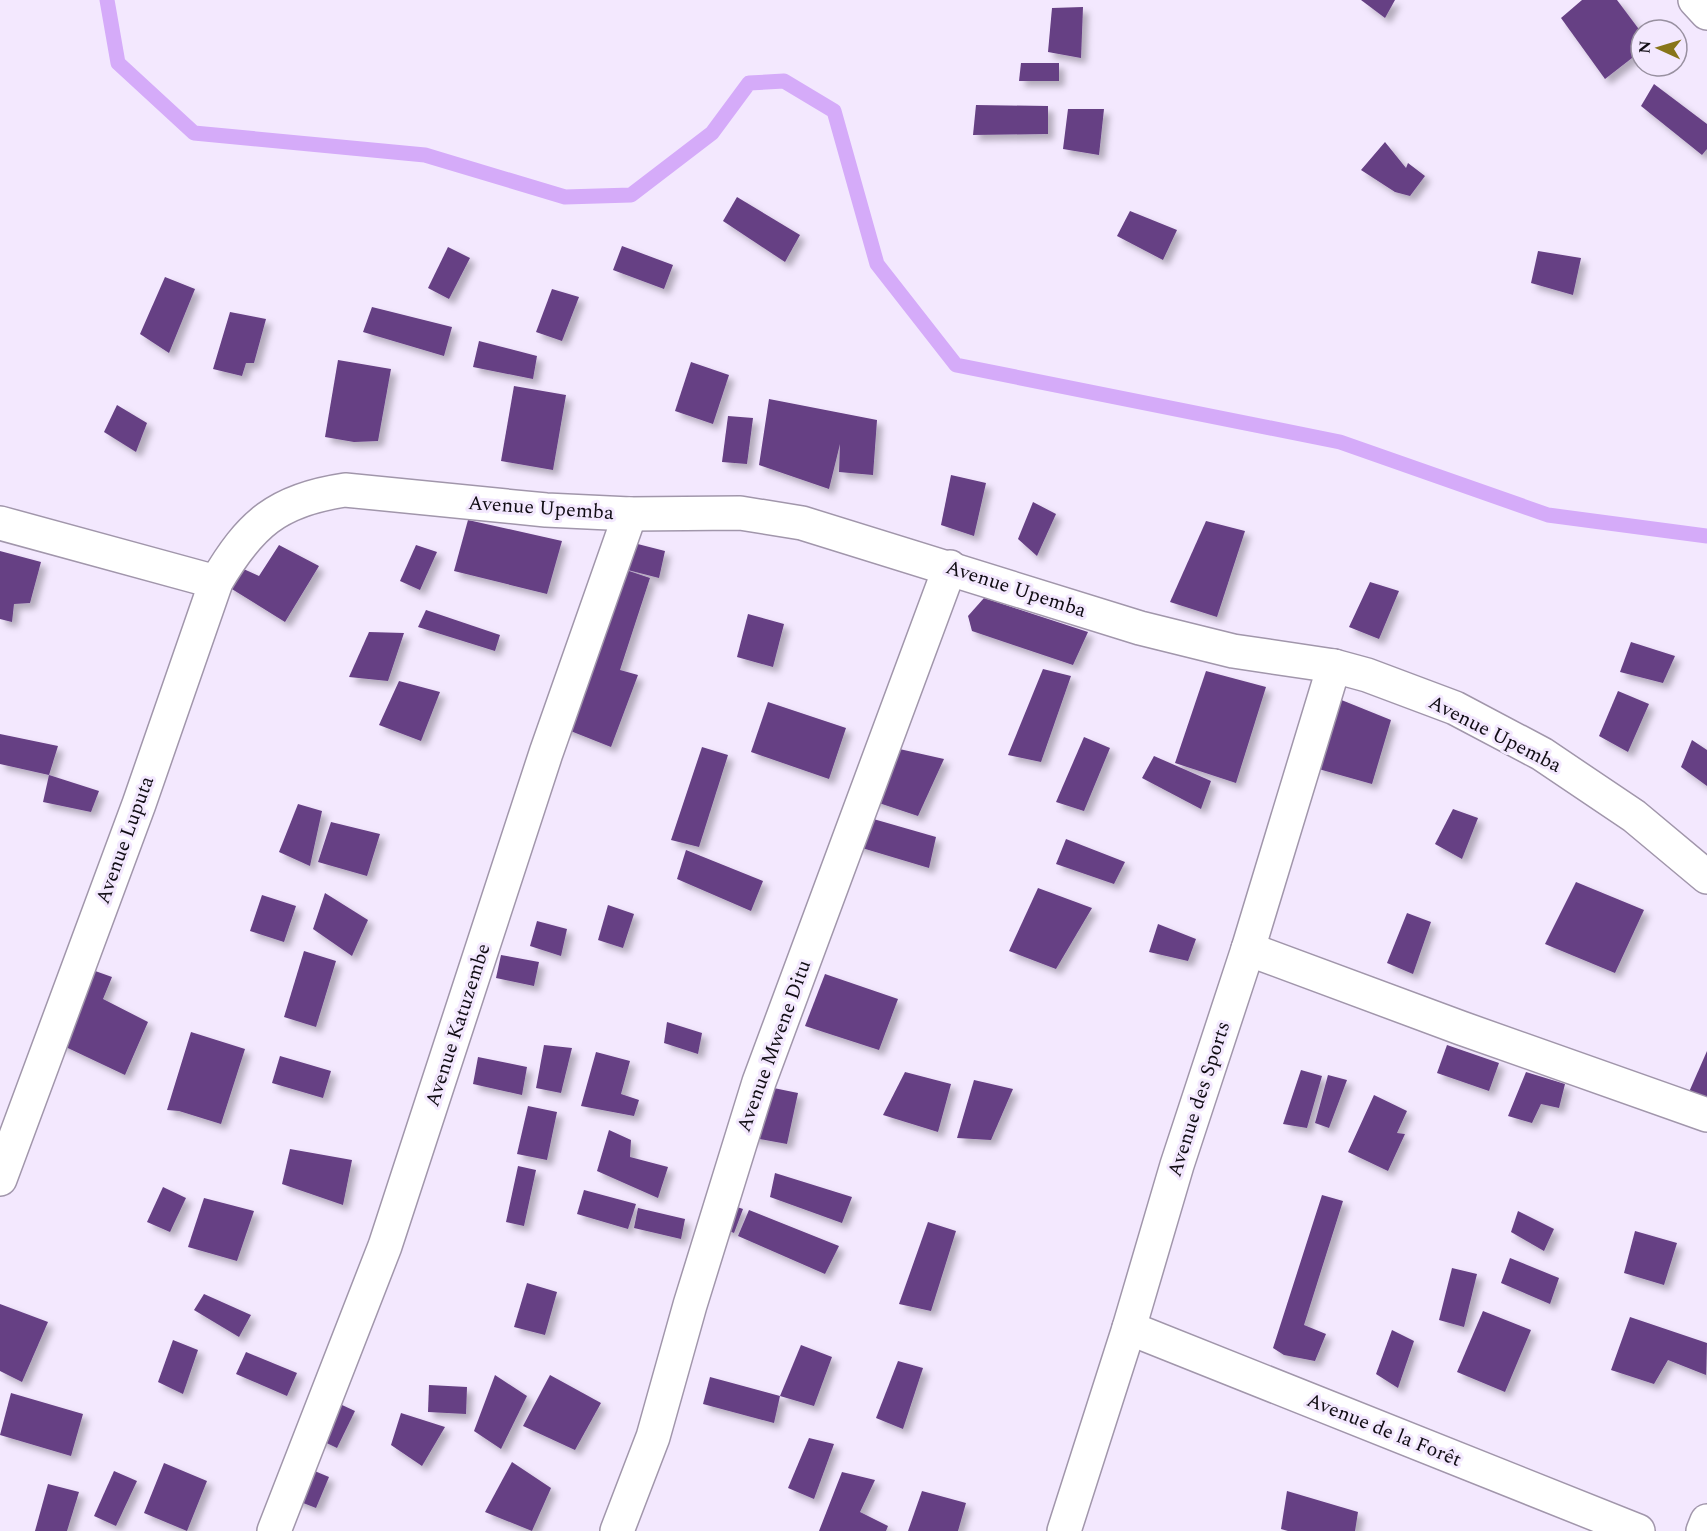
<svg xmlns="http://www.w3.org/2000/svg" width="1707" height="1531" viewBox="0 0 1707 1531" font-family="Spectral,serif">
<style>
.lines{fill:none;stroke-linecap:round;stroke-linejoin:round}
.stream{stroke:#d5abf9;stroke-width:15}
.building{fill:#663f84;filter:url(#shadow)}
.street-casing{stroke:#a196ab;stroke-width:36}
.street{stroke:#fff;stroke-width:33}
.labels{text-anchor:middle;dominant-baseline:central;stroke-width:6;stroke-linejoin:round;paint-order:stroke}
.street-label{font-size:20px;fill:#100c13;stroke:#f3e8fe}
</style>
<defs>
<filter id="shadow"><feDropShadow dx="5.5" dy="5.5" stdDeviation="3" flood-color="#0004"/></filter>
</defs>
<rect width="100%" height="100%" fill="#f3e8fe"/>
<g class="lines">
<polyline class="stream" points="107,0 118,63 194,133 425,155 565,197 631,195 712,133 749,83 784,81 834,111 877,264 956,365 1340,442 1548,515 1707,536"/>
</g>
<g class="building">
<polygon points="1361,0 1395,0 1385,18"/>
<polygon points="1582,0 1617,0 1641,32 1641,51 1605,79 1561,18"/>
<polygon points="1083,7 1081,58 1048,52 1052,8"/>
<polygon points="1021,63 1059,63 1059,81 1019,81"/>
<polygon points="1654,84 1707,124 1707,149 1702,155 1641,106"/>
<polygon points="976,105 1048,106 1048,134 973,135"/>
<polygon points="1068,109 1104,109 1099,155 1063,149"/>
<polygon points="1385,142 1406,168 1408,163 1425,176 1410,196 1395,192 1361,170"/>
<polygon points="737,197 800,235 785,262 723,221"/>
<polygon points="1130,211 1177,230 1163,260 1117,236"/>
<polygon points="622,246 673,265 664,289 613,270"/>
<polygon points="448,247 470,258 449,299 428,288"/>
<polygon points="1538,251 1581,258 1573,295 1531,283"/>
<polygon points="165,277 195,289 169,353 140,334"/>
<polygon points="552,289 579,297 562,341 536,332"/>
<polygon points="372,307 452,327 444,356 363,332"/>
<polygon points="230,312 266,319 254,363 246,363 242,376 213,369"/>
<polygon points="479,341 537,356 533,379 473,367"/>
<polygon points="338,360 391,369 378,441 354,442 325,437"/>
<polygon points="691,362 729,375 713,424 675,411"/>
<polygon points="514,386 566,395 553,470 501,461"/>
<polygon points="769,399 877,420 873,475 839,472 840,444 829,489 759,465"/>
<polygon points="117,405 147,423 136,452 104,432"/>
<polygon points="728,416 753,418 747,464 722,462"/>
<polygon points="951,475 986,483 974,536 941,525"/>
<polygon points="1033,502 1056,514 1037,556 1018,539"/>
<polygon points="468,520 562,541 547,594 454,571"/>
<polygon points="1206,521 1245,531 1217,617 1170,602"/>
<polygon points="622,540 665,551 659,578 620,568 650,578 620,670 638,675 611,747 558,726"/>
<polygon points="279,545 319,566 285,622 227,586 237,566 259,576"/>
<polygon points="416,545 437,552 420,590 400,581"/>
<polygon points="0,551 41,562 30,603 14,604 12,622 0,619"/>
<polygon points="1370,582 1399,591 1379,639 1349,627"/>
<polygon points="984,598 1088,632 1073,665 972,631 968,616"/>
<polygon points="426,610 500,635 495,651 418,627"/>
<polygon points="748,614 784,624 773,667 737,657"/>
<polygon points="369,632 404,633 388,681 349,677"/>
<polygon points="1631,642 1675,656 1663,683 1620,672"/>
<polygon points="1043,669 1071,676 1041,762 1008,755"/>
<polygon points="1206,671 1266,687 1236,783 1175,763"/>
<polygon points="399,681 440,692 421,741 379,725"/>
<polygon points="1618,691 1649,704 1628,752 1599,736"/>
<polygon points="1339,699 1391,720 1372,784 1315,768"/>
<polygon points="768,702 846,728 829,779 751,752"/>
<polygon points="0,734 58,746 49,775 0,764"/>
<polygon points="1084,737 1110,748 1084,811 1056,802"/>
<polygon points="1692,740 1707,750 1707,786 1681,767"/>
<polygon points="886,746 944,759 918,816 867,799"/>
<polygon points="702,747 728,755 699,847 671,840"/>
<polygon points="1154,756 1211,781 1201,809 1142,778"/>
<polygon points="49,775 99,791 91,812 43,802"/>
<polygon points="298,804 322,811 310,866 279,852"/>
<polygon points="1453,809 1478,818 1462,859 1435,844"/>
<polygon points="863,816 936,837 929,868 852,845"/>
<polygon points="331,822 380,834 367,876 318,862"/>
<polygon points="1066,839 1125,862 1114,884 1056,864"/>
<polygon points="686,850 763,881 751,911 677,879"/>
<polygon points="1576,882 1644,910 1615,973 1545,944"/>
<polygon points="1038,888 1092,908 1056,969 1009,951"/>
<polygon points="325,893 368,920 352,956 313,929"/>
<polygon points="262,895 296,906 284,942 250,931"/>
<polygon points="608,905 634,914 623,948 598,940"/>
<polygon points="1407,913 1431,922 1413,974 1387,963"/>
<polygon points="537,921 567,929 561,956 530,946"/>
<polygon points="1158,924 1196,939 1188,961 1149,952"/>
<polygon points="304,951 336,961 316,1027 284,1017"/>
<polygon points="501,955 539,962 534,986 496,978"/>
<polygon points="84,967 112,977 103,999 148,1022 125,1075 53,1041"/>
<polygon points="825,974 898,999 879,1050 805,1026"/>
<polygon points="667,1022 702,1033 698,1054 664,1043"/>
<polygon points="191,1032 245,1049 221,1124 179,1111 167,1110"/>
<polygon points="544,1045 572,1048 561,1093 536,1088"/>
<polygon points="1447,1045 1499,1063 1489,1091 1437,1073"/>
<polygon points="1707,1051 1707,1100 1689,1092"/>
<polygon points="596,1052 630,1061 621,1094 639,1100 634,1116 581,1106"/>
<polygon points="280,1056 331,1071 323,1098 272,1083"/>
<polygon points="478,1057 527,1067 522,1095 473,1084"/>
<polygon points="1301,1070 1322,1076 1307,1128 1283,1124"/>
<polygon points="905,1072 951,1084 938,1132 883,1115"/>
<polygon points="1526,1072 1565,1084 1559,1108 1541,1104 1532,1123 1508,1116"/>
<polygon points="1328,1075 1347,1080 1329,1128 1315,1123"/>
<polygon points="974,1080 1013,1089 991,1140 957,1138"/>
<polygon points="759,1085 798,1093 787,1144 749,1137"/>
<polygon points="1374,1095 1407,1111 1397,1133 1405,1134 1388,1171 1348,1152"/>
<polygon points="528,1106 557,1112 547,1160 517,1154"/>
<polygon points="609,1130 631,1140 630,1157 668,1167 658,1198 597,1171"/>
<polygon points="290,1149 352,1160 343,1205 282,1184"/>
<polygon points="518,1166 536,1170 524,1226 506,1222"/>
<polygon points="775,1173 852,1197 842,1223 770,1197"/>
<polygon points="163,1187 186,1198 170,1232 147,1222"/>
<polygon points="584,1190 636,1204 628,1229 577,1214"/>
<polygon points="1322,1195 1343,1201 1304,1325 1326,1334 1315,1361 1284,1355 1273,1348"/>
<polygon points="204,1198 254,1211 237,1261 188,1247"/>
<polygon points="725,1203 743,1209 734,1233 718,1226"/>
<polygon points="638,1208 685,1219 681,1239 634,1228"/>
<polygon points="749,1210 839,1246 825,1274 738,1236"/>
<polygon points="1518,1211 1554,1229 1544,1251 1511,1232"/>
<polygon points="928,1222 956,1231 931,1311 899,1304"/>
<polygon points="1635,1231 1677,1243 1664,1285 1624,1273"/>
<polygon points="1510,1258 1559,1278 1550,1304 1501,1283"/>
<polygon points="1452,1268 1477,1274 1464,1327 1439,1320"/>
<polygon points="527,1283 557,1292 545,1335 514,1327"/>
<polygon points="204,1294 251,1315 239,1337 194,1310"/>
<polygon points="0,1304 48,1322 22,1382 0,1371"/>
<polygon points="1483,1311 1531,1330 1505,1392 1457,1372"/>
<polygon points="1630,1317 1707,1343 1706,1375 1668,1360 1654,1384 1611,1370"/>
<polygon points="1392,1330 1414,1341 1398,1388 1376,1374"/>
<polygon points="173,1340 198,1350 183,1394 158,1382"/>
<polygon points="801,1345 832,1357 814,1406 780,1396"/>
<polygon points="246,1352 297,1373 287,1396 236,1374"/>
<polygon points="898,1361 923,1368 903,1429 876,1418"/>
<polygon points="495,1375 527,1396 501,1449 474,1431"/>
<polygon points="550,1375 601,1403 575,1450 523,1426"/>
<polygon points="710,1377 780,1396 774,1423 703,1404"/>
<polygon points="429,1385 467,1387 466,1414 428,1412"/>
<polygon points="11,1393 83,1414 71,1456 0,1435"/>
<polygon points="329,1399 355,1411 337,1448 312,1436"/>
<polygon points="401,1413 445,1427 422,1466 391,1445"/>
<polygon points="809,1438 834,1444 814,1499 788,1488"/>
<polygon points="512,1462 551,1488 532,1531 485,1512"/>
<polygon points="164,1463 207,1481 187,1531 144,1513"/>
<polygon points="305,1467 329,1477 316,1508 293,1499"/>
<polygon points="114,1471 137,1481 116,1526 94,1516"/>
<polygon points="842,1472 875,1480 860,1512 888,1526 886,1531 819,1531"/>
<polygon points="48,1484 79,1492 67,1531 35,1531"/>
<polygon points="922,1491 966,1503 958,1531 908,1531"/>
<polygon points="1287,1491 1358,1512 1355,1531 1288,1531 1281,1529"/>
</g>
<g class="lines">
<g class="street-casing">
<g id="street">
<polyline points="1695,0 1707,13"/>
<polyline points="0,523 216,582"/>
<polyline points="1248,949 1461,1028 1707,1115"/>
<path d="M0,1179L139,804L216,582C250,524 277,500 345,490L546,510L630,514L740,513L802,523L1140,628L1233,651L1334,666L1367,675L1455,708L1542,754L1634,816L1707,877"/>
<polyline points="1129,1328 1638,1531"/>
<polyline points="274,1531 385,1246 546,753 630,514"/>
<polyline points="617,1531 653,1437 690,1305 759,1082 950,567"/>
<polyline points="1064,1531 1129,1328 1177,1165 1248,949 1334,666"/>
<polyline points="1703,1531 1707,1521"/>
</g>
</g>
<use href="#street" class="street"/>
</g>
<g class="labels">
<g class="street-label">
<text transform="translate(541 508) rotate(4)">Avenue Upemba</text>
<text transform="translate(1016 589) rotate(18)">Avenue Upemba</text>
<text transform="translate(1495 734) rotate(27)">Avenue Upemba</text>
<text transform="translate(125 840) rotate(-70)">Avenue Luputa</text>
<text transform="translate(458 1025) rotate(-72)">Avenue Katuzembe</text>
<text transform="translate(774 1046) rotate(-70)">Avenue Mwene Ditu</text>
<text transform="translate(1199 1099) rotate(-72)">Avenue des Sports</text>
<text transform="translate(1384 1430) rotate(22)">Avenue de la Forêt</text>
</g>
</g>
<g transform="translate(1659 48) rotate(274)"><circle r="28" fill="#f3e8fe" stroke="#9890a0" stroke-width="1.5"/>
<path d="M0-4.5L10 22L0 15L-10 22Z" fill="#887519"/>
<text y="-9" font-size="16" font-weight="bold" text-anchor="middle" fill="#100c13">N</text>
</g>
</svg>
